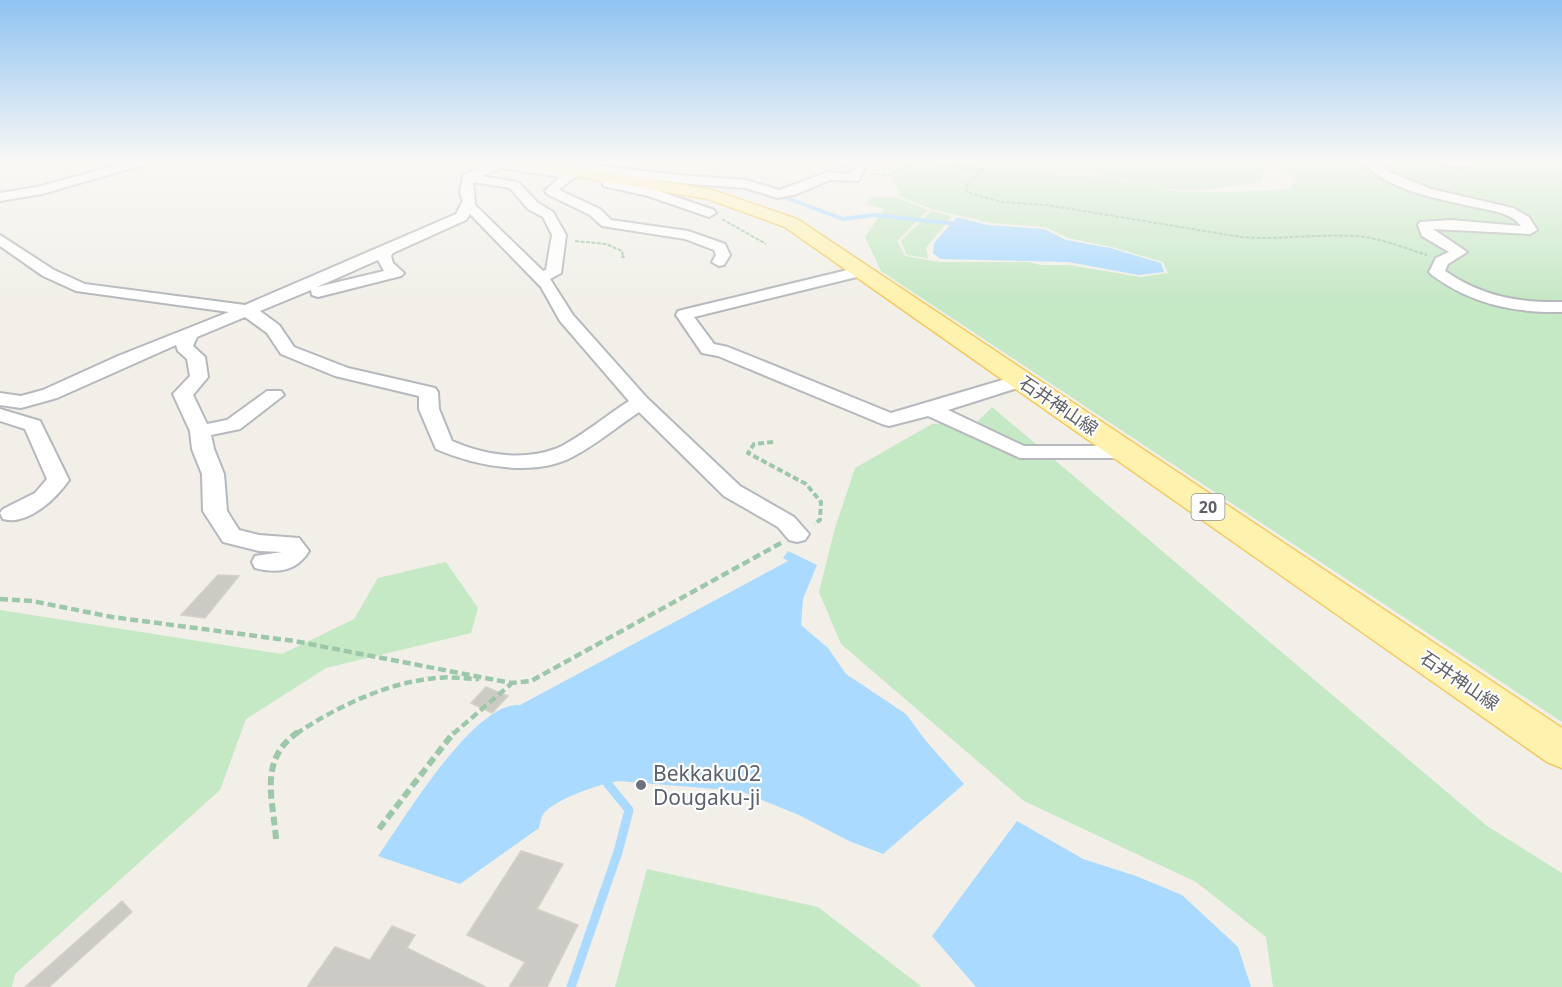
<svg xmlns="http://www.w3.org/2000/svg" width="1562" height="987" viewBox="0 0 1562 987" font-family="'Noto Sans','Noto Sans JP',sans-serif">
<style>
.green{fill:#c5e8c5}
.water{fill:#aadaff}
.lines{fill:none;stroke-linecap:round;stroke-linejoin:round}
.stream-far1{stroke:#aadaff;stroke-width:4}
.stream{stroke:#aadaff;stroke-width:9}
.building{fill:#cccac5;stroke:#d6d1c6;stroke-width:1.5}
.minor-casing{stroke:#b5b8bc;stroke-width:4}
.major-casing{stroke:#f2c960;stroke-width:3}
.path-far4{stroke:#9cc7a9;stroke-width:2;stroke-dasharray:4 1.5;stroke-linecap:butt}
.path-far3{stroke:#9cc7a9;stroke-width:3;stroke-dasharray:4.5 2;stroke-linecap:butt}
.path-far2{stroke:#9cc7a9;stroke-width:4;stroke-dasharray:6 3;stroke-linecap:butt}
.path-far1{stroke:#9cc7a9;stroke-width:4.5;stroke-dasharray:8 4;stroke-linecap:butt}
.path{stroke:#9cc7a9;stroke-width:6;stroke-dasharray:9 4.5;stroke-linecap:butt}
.minor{fill:#fff;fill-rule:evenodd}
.major{fill:#fff2af;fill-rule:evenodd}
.worship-dot{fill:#6b7280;stroke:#fff;stroke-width:2}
.labels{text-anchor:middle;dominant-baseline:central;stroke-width:4.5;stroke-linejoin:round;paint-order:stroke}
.shield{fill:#fff;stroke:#8f9295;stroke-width:1.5}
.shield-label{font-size:16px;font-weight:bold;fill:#5f6368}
.street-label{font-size:18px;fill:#5f6368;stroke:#fff}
.near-worship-label{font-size:21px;fill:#5b616d;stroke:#fff;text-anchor:start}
</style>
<rect width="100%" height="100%" fill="#f1efe8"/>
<g class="green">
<polygon points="895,161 1018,161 1032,168 1065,175 1102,177 1180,192 1238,192 1285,189 1297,181 1284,170 1281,161 1562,161 1562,722 881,271 865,237 884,209 867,204 870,197 898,198 928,210 897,241 905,256 940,262 1028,262 1041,265 1069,265 1141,277 1168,273 1163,262 1112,247 1068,238 1045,227 991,223 932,209 901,197 886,165"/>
<path d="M1023,161H1266L1262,182C1232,186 1203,192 1174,189C1150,188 1128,180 1105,176C1076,172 1049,175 1023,161Z"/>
<polygon points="931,211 952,216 926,248 928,258 907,255 901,241"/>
<polygon points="992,407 1487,826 1562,873 1562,987 1273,987 1266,937 1196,882 1024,801 841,644 819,592 835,528 855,468 932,424 977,422"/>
<polygon points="446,562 478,608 471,633 326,668 246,719 220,790 15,974 12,987 0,987 0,610 282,654 354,619 378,578"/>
<polygon points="647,869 818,907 922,987 615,987"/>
</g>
<g class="water">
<polygon points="957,217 988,225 1044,229 1066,240 1110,248 1161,263 1164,272 1139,275 1068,262 940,259 933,253 934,243"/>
<path d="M788,551L817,565L803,599L801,625L828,648L846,674L906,714L926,741L964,784L883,854L849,841L799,815L740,791L618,781C600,784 555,799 543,814C541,818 540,823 539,828L460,884L378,856C403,821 474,701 520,705L788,561L783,558Z"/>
<polygon points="1017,821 1083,859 1136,876 1182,895 1238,947 1251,987 976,987 932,936"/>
</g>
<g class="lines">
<g class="stream-far1">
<polyline points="538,161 562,164"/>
<polyline points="784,197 843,219 874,215 958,224"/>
</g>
<polyline class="stream" points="571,987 618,852 629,810 607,783"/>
</g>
<g class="building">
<polygon points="218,575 239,576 205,618 181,615"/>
<polygon points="486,687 508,696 492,713 471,703"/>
<polygon points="521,851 563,864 537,909 578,925 547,987 509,987 525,962 467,935"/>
<polygon points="122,901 132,912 49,987 25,987"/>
<polygon points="392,926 415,935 407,948 486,987 307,987 335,947 370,960"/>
</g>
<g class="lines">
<g class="minor-casing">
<g id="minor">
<polygon points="133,161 151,161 149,163 42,194 0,201 0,193 37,187"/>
<path d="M497,161H513L512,163L556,169L557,166L567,162L689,176L746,180L779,190L828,172L850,174L853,169L836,161C847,161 858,160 866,167L858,181L830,180L797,194L778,198L745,188L689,184L569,169L564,171L579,173L581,176L572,179L559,190L600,209L611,220L688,231L725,244L730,255L724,265L719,266L712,262L716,255L714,250L685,239L602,226L590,215L547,194L545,191L560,177L501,168L481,176L518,182L538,203L553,212L566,235L561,273L550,279L573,315L647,398L740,486L794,517L809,534L805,540L797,542L789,540L778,527L724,496L639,412C618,426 597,444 574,456C535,478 475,466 436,449L419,409V396L335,376L281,354L267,333L245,317L197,337L193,346L205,357L208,377L193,395L207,424L227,420L267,391H281L284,395L240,429L211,435L214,449L224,474L227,511L239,530L259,535L299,538L309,551C297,571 277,574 255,568L252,562L255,556L282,552L259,551L223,542L203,511L202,474L192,449L190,431L173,394L190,376L187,359L178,351L176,345L57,398L21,408L0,405V393L21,396L43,390L118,356L229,312L76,291L43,276L0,246V235L54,270L85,284L245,305L456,214L463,201L460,193L463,175ZM473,182L510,188L528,209L543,217L552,235L546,270L543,271L475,205ZM470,214L541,287L560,321L629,401C610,413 574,442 555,449C522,461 484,455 452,441L439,409L438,392L435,388L348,368L294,347L279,325L260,311L311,290L312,295L318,297L401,276L404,273L393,263L391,256L393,253L466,220ZM378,260L384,271L317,287Z"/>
<path d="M1361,161H1374L1390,172L1431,189L1513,208L1529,217L1537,230L1530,234L1433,229L1467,252L1448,264L1445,271C1481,296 1518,303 1562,302V312C1514,313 1471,304 1432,275L1429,272L1436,258L1449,252L1422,236L1418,225L1420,222L1451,220L1521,226C1511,212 1489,210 1474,207C1437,198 1388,191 1361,161Z"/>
<path d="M1436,161H1475V163C1467,169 1444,167 1436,161Z"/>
<polygon points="607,179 656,190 714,210 716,213 709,217 648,196 603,186 603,180"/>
<polygon points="864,266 869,268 872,271 869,274 694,317 714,344 728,347 891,413 1016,376 1030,376 1032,380 1030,384 948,410 1024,446 1129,446 1136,448 1140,452 1136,456 1129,458 1020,458 928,416 889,426 882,424 718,356 702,353 676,315 678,311"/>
<path d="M0,409L40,421L69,480C56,499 27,526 3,519L0,513L3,509L35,493L47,479L25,429L0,421Z"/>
</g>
</g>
<g class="major-casing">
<polygon id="major" points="505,161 540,161 712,190 797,219 1562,728 1562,768 1547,762 785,227 708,199 513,166"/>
</g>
<g class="path-far4">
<path d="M871,174L889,175L901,168L920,164L984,169L966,186L967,192L1001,202L1047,205L1241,237C1279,240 1316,234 1354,236C1379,237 1403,248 1427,255"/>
<polyline points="722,219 766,244"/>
<polyline points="575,241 606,244 622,251 623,257"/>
</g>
<polyline class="path-far3" points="623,256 623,258"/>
<polyline class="path-far2" points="773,442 754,444 748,453 806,484 821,502 820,520 814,524"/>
<g class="path-far1">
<polyline points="0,599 32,601 112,617 294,641 511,683 531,681 781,543"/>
<path d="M296,734C336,707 388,682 437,678C451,676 465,679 479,679"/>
<polyline points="453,734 511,684"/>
</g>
<g class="path">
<polyline points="379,829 454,732"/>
<path d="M276,839C273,798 258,760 298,732"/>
</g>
<use href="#minor" class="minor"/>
<use href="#major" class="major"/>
</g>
<linearGradient id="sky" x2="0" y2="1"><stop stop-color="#8fc3f1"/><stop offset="0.54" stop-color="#f9f8f5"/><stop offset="1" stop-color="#f9f8f5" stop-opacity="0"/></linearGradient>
<rect width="1562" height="299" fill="url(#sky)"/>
<circle class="worship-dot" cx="641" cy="785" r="6"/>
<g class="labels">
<rect class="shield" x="1191.5" y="494" width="33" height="26" rx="4.5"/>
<g class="shield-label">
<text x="1208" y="507">20</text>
</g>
<g class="street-label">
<text transform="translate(1059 405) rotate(34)">石井神山線</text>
<text transform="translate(1460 680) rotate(34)">石井神山線</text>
</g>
<g class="near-worship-label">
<text x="653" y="773">Bekkaku02<tspan x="653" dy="24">Dougaku-ji</tspan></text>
</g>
</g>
</svg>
